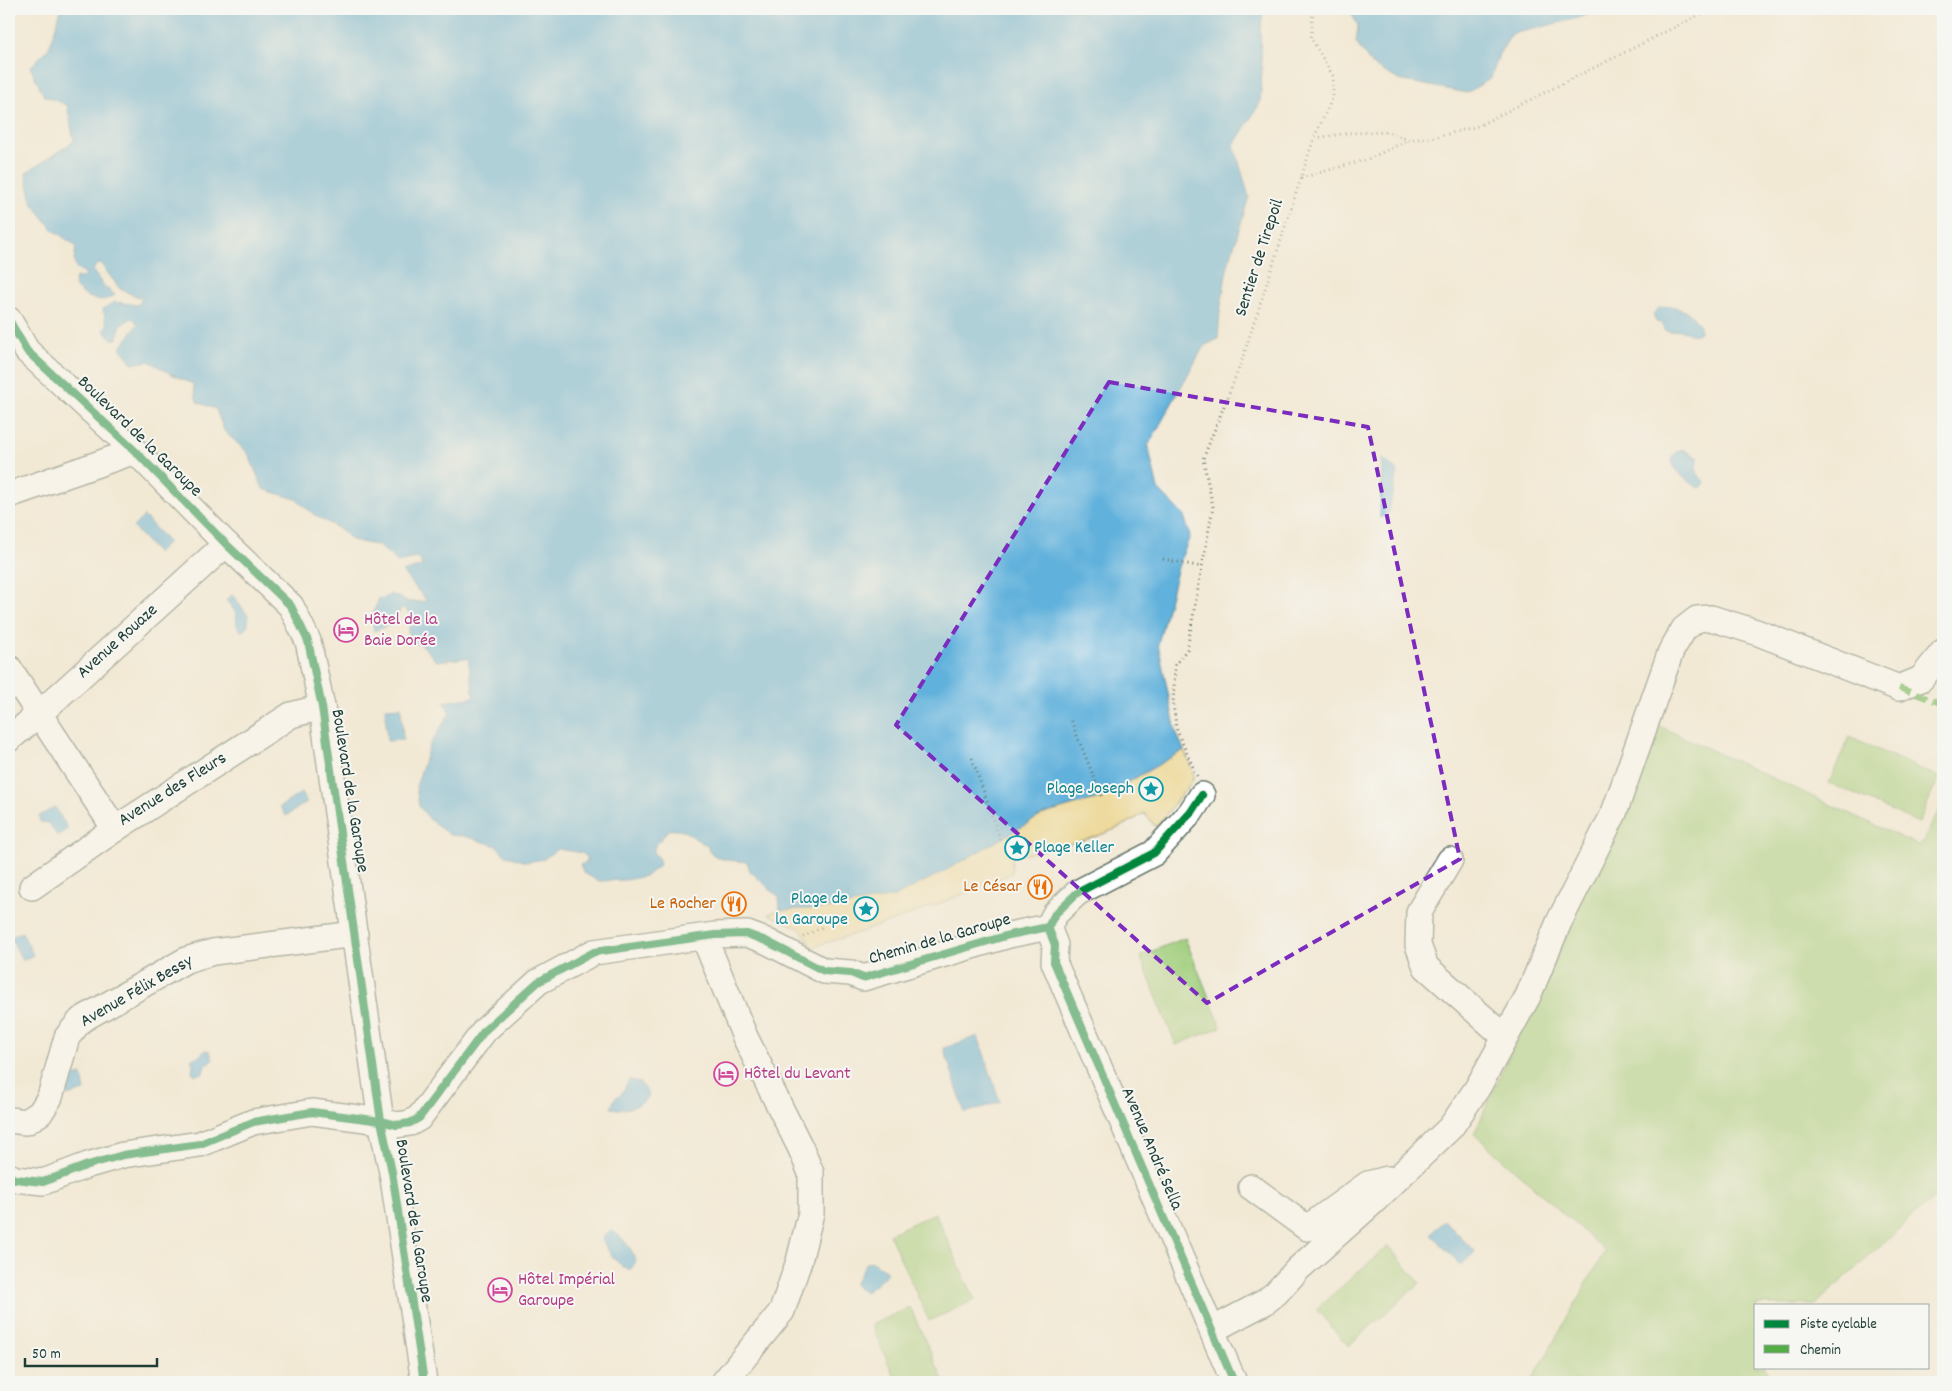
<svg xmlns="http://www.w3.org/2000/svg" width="1952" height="1391" viewBox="0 0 1952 1391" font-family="Dekko,sans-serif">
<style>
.green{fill:#a0ce7c;stroke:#608658}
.sand{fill:#eeda9e;stroke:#868c69}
.water{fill:#61b1dc;stroke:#407788}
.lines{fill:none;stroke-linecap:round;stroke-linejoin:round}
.minor-casing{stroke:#69796d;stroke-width:28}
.path{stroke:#69796d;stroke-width:3;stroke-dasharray:1 4;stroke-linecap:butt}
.minor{stroke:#fff;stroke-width:25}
.quiet{stroke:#52ad45;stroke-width:6;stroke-dasharray:12 6;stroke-linecap:butt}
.cycleway-casing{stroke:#f6f6f2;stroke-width:11}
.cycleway{stroke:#00873e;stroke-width:8}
.marked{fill:none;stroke:#7b2cbf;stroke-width:4;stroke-dasharray:10 6;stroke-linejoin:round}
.labels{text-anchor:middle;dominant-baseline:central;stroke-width:4;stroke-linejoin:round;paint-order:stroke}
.street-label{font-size:18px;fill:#1f3d34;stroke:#f6f6f2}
.hotel-label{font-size:18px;fill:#b23c85;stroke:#f6f6f2;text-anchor:start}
.culture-label{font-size:18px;fill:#0d838f;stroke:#f6f6f2;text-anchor:end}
.food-label{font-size:18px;fill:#c56008;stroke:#f6f6f2;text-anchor:end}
</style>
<rect width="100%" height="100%" fill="#f6f6f2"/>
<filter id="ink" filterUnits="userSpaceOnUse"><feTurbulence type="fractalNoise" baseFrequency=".02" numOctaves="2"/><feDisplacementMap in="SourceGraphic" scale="10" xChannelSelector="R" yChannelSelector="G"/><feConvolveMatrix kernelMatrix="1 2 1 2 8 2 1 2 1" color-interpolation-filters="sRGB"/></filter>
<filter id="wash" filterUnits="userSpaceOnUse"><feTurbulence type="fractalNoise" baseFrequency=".0096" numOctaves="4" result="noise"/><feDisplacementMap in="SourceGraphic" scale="20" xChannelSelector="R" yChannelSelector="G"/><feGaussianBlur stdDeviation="1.12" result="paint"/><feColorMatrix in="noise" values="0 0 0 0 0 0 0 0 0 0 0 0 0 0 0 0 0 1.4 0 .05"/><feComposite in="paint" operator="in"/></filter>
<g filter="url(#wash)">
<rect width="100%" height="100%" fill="#f2e9d6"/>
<g class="green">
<polygon points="1657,725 1920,846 1943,803 1943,1189 1815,1305 1756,1305 1756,1367 1764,1367 1775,1382 1531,1382 1605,1251 1474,1134"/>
<polygon points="1849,737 1939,777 1919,823 1829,783"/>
<polygon points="1185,938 1221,1027 1176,1045 1140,956"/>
<polygon points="935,1213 975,1300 929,1321 889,1234"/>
<polygon points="1388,1246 1420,1283 1348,1346 1316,1309"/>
<polygon points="910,1307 944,1382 897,1382 871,1325"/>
</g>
<path class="sand" d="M1184,750L1193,772V780L1156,827L1144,813C1106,840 1057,846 1012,857V873C947,902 881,927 812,947L801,929L768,914L780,910L830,908L894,897L1044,814L1102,797Z"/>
<g class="water">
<path d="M61,9H1264L1260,30L1262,71L1260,103L1234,145L1249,197L1227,269L1220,312L1218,339L1204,346L1148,446L1158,489L1184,516L1190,536L1178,567L1158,644L1176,732L1184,750L1102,797L1044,814L945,871L894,897L830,908L780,910L779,897L750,871L747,862C733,860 711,862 707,845C691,839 690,828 668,830L655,846L653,852L659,859L660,865L646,876L626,880L598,881L584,873L580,865L587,862V857L582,853L557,849L544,859L526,862L505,855L497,846L464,836L450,835L432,822L419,806L416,787L429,746L450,713L444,702L474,697L468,658L436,661L424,647L414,641L408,632L411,618L407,610L401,608L395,623L374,631L371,618L379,598L383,599L391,594L409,602L427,601L402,572L422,566L419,557L399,563L379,546L351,540L341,530L313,514L296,499L263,489L248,453L224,431L216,409L197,402L193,384L171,374L149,361L133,364L120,348L138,324L132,318C121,324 118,327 118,339H112L104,331L107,324L103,309L114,302L138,305L142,299L120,289L100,263L96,265L93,271L103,285L115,295C100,305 86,298 74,286L76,277L82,278L85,275L84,272L77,270L74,261L76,246L53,230L32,203L26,173L74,141L67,105L44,96L30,67L49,48Z"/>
<polygon points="1349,9 1605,9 1575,19 1512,34 1499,54 1491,78 1467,93 1399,80 1372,65 1356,43 1358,26"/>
<path d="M1671,306L1688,312L1700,325V332C1692,338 1689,332 1681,330C1676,329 1670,334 1665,330C1663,328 1663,325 1661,323L1656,322L1653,315C1657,307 1662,307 1671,306Z"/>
<path d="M1682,449L1699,458C1693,468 1697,475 1705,482L1702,487L1698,488C1687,479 1655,462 1682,449Z"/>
<polygon points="1382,458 1398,472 1394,486 1389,512 1380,518"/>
<polygon points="144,516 168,542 157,553 133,527"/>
<polygon points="232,595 248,615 248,625 242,632 237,626 236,613 226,600"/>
<polygon points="401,707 403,740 387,741 385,708"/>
<polygon points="301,793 307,802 286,816 280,807"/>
<polygon points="55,807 68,829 57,836 49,823 40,822 39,816"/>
<polygon points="22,932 33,955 22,961 11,937"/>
<polygon points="978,1036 1000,1102 965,1113 944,1048"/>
<polygon points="205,1050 210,1051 213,1060 205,1065 203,1073 195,1075 192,1072 193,1064 191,1059 200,1056"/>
<polygon points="82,1075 85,1091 63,1097 71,1077"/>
<path d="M629,1080C641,1081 645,1086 649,1097C636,1107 627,1111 611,1108L615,1098L621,1095Z"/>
<polygon points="1444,1220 1475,1252 1461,1265 1431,1234"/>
<path d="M612,1231C621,1235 634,1251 636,1261L631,1269H627C616,1263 606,1250 602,1238L606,1233Z"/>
<polygon points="871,1261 887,1271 884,1277 865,1293 857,1288 855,1283 865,1264"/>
</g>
</g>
<g filter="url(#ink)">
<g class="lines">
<g class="minor-casing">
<g id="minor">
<polyline points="9,320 27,351 135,451 226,544 291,606 308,641 322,707 381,1121 392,1172 424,1382"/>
<polyline points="9,495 135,451"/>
<polyline points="9,668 115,829 291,715 322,707"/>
<polyline points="9,739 39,714 226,544"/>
<polyline points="1450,860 1419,912 1418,945 1426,967 1505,1037"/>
<polyline points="32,887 115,829"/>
<polyline points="1048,927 1055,945 1054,962 1234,1382"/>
<polyline points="704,937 745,1037 801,1149 811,1173 811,1213 799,1261 782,1311 724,1382"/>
<polyline points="9,1120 26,1122 40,1113 50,1097 67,1037 81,1020 186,960 213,952 355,934"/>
<polyline points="9,1176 15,1179 43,1182 88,1165 123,1155 200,1144 253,1122 312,1112 381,1121 397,1125 410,1123 419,1118 485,1030 538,982 594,952 715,935 747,934 766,941 824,971 851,973 863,978 1009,935 1048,927 1055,914 1077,893 1154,853 1191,812 1202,795"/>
<polyline points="1251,1187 1307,1228 1368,1184 1388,1179"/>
<polyline points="1212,1330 1265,1302 1276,1293 1298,1269 1373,1202 1451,1127 1478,1087 1528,996 1559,922 1614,813 1671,651 1684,629 1697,619 1711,618 1756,632 1899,688 1921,679 1943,652"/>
</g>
</g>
<g class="path">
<polyline points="1315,138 1350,133 1388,132 1409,140 1436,137 1478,126 1711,9"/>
<polyline points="1301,178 1368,159 1409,140"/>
<polyline points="1163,559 1202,567"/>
<polyline points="1071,721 1102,797"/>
<polyline points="972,758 1000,839"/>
<polyline points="1197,776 1177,731 1173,705 1175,665 1187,649 1213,507 1203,459 1241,363 1314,138 1333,97 1333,76 1311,38 1313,9"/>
<polyline points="803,937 825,926"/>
</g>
<use href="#minor" class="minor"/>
<polyline class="quiet" points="1899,688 1943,704"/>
<g class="cycleway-casing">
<g id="cycleway">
<polyline points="9,320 27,351 135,451 226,544 291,606 308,641 322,707 381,1121 392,1172 424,1382"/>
<polyline points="1048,927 1055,945 1054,962 1234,1382"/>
<polyline points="9,1176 15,1179 43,1182 88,1165 123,1155 200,1144 253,1122 312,1112 381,1121 397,1125 410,1123 419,1118 485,1030 538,982 594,952 715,935 747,934 766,941 824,971 851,973 863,978 1009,935 1048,927 1055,914 1077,893 1154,853 1191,812 1202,795"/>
</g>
</g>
<use href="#cycleway" class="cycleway"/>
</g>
</g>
<path d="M0 0H1952V1391H0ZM1109,382L1368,427L1460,859L1207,1003L896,725Z" fill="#f2e9d6" fill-opacity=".55" fill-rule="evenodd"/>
<path class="marked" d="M1109,382L1368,427L1460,859L1207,1003L896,725Z"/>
<defs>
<g id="hotel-ring" transform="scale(1.25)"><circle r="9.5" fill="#f6f6f2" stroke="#d1479c" stroke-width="1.5"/><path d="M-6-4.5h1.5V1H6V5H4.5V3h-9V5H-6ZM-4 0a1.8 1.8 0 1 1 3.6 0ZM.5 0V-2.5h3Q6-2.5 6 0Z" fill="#d1479c"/></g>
<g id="sight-ring" transform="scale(1.25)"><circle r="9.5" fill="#f6f6f2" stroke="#0f9aa8" stroke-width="1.5"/><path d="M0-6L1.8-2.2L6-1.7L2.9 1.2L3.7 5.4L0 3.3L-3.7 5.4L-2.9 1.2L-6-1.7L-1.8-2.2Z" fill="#0f9aa8"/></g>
<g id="restaurant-ring" transform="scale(1.25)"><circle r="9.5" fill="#f6f6f2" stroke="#e8710a" stroke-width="1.5"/><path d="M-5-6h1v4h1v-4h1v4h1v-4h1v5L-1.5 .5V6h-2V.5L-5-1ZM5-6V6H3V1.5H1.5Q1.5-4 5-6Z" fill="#e8710a"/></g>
</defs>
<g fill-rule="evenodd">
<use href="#hotel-ring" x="346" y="630"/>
<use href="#sight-ring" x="1151" y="789"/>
<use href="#sight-ring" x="1017" y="848"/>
<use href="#restaurant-ring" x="1040" y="887"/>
<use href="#restaurant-ring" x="734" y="904"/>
<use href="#sight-ring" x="866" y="909"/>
<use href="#hotel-ring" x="726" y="1074"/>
<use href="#hotel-ring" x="500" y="1290"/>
</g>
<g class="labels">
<g class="street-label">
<text transform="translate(1260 258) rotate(-72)">Sentier de Tirepoil</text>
<text transform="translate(139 437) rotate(44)">Boulevard de la Garoupe</text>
<text transform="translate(118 642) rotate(-42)">Avenue Rouaze</text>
<text transform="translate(173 790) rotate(-32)">Avenue des Fleurs</text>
<text transform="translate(349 791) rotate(81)">Boulevard de la Garoupe</text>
<text transform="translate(940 940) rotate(-16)">Chemin de la Garoupe</text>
<text transform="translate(137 992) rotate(-30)">Avenue Félix Bessy</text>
<text transform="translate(1151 1149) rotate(67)">Avenue André Sella</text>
<text transform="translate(413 1221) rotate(81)">Boulevard de la Garoupe</text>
</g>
<g class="hotel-label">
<text x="364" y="620">Hôtel de la<tspan x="364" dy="21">Baie Dorée</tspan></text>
<text x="744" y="1074">Hôtel du Levant</text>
<text x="518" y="1280">Hôtel Impérial<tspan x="518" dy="21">Garoupe</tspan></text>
</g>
<g class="culture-label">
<text x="1134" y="789">Plage Joseph</text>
<text x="1034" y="848" text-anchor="start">Plage Keller</text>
<text x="848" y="899">Plage de<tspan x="848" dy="21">la Garoupe</tspan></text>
</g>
<g class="food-label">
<text x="1022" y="887">Le César</text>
<text x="716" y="904">Le Rocher</text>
</g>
</g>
<rect width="1952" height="1391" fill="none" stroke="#f6f6f2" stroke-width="30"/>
<rect x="1754" y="1304" width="175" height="65" fill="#f6f6f2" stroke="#a0aca6"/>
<rect x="1764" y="1320" width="25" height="8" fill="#00873e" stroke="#a0aca6"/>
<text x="1800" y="1328" font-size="15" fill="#1f3d34">Piste cyclable</text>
<rect x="1764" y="1345" width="25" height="8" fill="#52ad45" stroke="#a0aca6"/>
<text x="1800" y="1354" font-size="15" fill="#1f3d34">Chemin</text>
<path d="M25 1358v8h132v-8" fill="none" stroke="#1f3d34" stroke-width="2.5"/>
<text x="32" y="1358" font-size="15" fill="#1f3d34" stroke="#f6f6f2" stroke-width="4" paint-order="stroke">50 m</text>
</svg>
